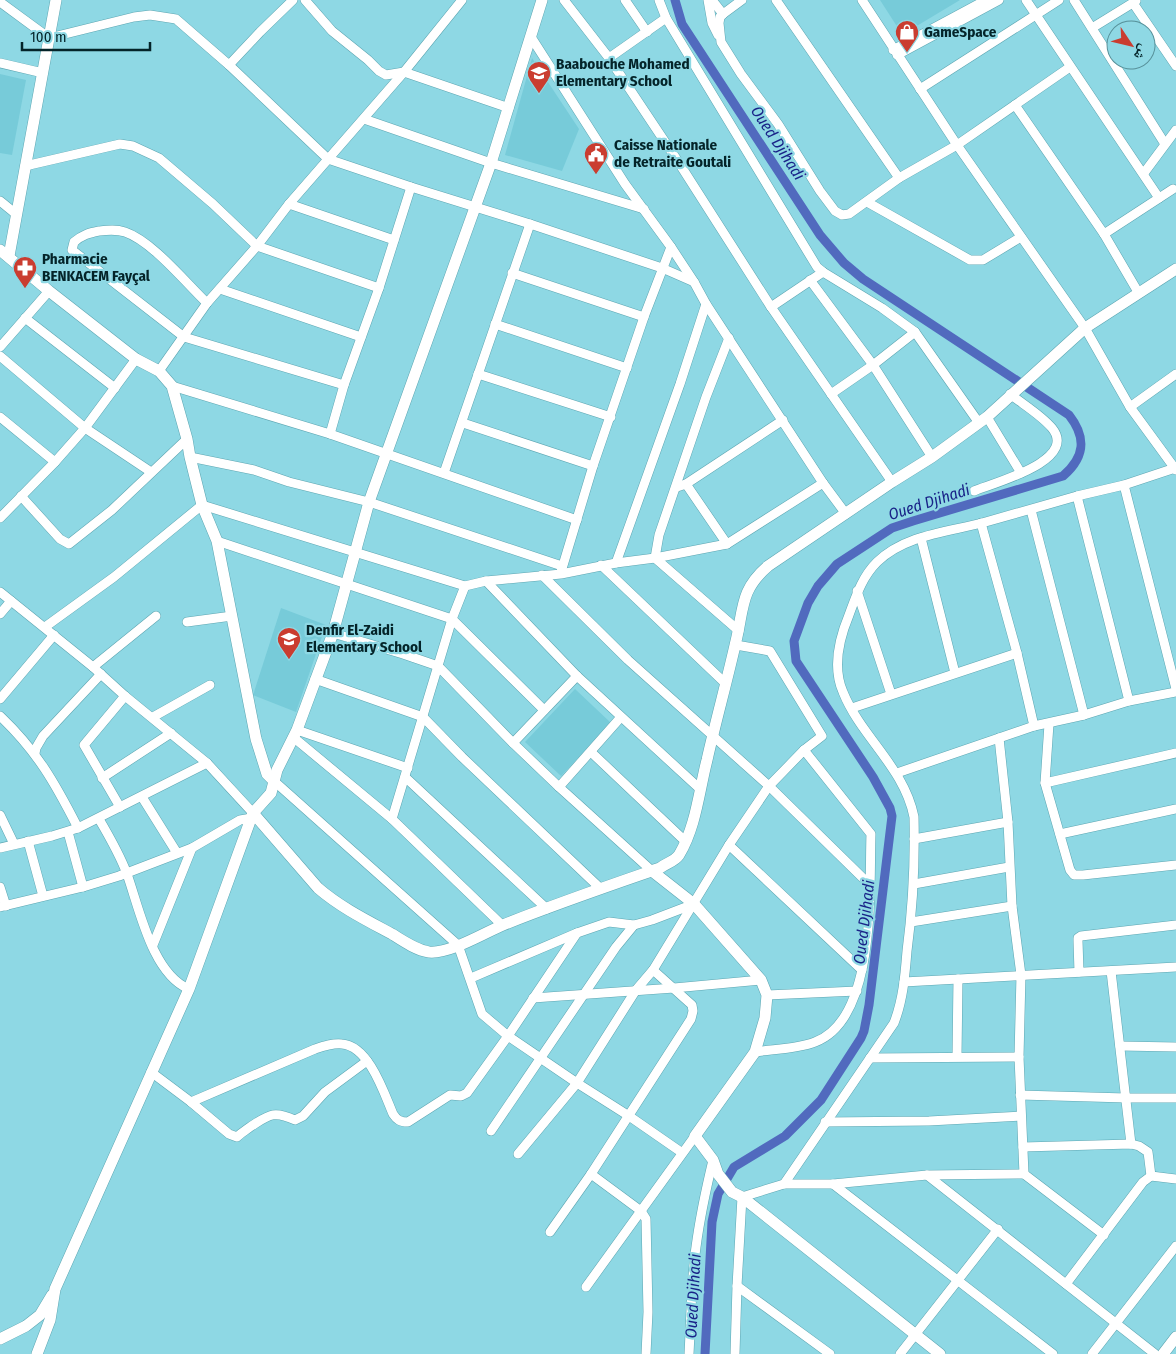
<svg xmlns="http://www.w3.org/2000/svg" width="1176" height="1354" viewBox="0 0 1176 1354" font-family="'Fira Sans Condensed','Noto Naskh Arabic',sans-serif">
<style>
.built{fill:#77cbd9}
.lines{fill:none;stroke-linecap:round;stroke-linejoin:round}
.canal{stroke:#516abe;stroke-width:9}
.minor-casing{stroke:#5da6b2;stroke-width:10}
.tertiary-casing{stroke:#5da6b2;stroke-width:12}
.minor{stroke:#fff;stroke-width:9}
.tertiary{stroke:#fff;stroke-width:11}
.labels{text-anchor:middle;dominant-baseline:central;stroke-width:4.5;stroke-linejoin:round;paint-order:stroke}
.poi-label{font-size:15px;font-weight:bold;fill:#042429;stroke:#8ed8e4;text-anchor:start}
.water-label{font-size:16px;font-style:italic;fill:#192388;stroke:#8ed8e4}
</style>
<rect width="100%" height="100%" fill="#8ed8e4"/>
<g class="built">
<polygon points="880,0 960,0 910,30 903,31 898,28"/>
<polygon points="532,58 579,129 562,171 505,155"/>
<polygon points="0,74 26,80 12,155 0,153"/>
<polygon points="281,608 326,625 296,712 253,695"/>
<polygon points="575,689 611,723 561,776 525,742"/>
</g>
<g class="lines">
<path class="canal" d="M675,0L682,24L820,235L844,263L863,279L1069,415C1087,438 1085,457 1063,476L913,521L892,528L837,564L818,586L808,603L794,641L796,661L873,777L890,808L892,816L869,1005L864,1031L861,1038L821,1100L785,1136L734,1167L718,1194L712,1222L705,1354"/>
<g class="minor-casing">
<g id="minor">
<polyline points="305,0 332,31 368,60 379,71 386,75 404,72 509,108"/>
<polyline points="564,0 609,58 679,163 771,307 892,482"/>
<polyline points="625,0 647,32"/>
<polyline points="659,0 666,18 817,267 823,272 882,308 915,332 979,423"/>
<polyline points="708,0 712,23 718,35"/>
<polyline points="712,0 723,14"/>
<polyline points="742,0 723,14 720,17 719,23 721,42 741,74 778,124 820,191 835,211 842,215 849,214 899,178 957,145 1070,67"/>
<polyline points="776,0 899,178"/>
<polyline points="862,0 957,145 1085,328 1130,407 1176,470"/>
<polyline points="1026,0 1159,198"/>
<polyline points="1074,0 1165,144"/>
<polyline points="0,2 49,38 134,17 150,15 176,19 229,65 328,159 411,187 530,224 662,268 694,282"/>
<polyline points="1133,3 1176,66"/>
<polyline points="1092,28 1136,1"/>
<polyline points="531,37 625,184 671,247 694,282 706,304 823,483 846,514"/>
<polyline points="893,50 986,0"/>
<polyline points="897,55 999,0"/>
<polyline points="609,58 666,18"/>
<polyline points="0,63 43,73"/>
<polyline points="229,65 260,32 293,0"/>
<polyline points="920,89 1059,0"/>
<polyline points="1015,105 1104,234 1138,292"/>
<polyline points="364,119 491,163 644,209"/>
<polyline points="25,166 120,144 133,146 159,158 213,204 257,246 379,288"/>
<polyline points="1144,173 1176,130"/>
<polyline points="0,201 16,214"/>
<polyline points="867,202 970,260 983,260 1021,237"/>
<polyline points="289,204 394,240"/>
<polyline points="1104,234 1173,189"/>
<polyline points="512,273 644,317"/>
<polyline points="810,280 873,365 932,457"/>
<polyline points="220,289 361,337"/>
<path d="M207,303C186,283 152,241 125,232C116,229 108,230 99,231C89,233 82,235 74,242L72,250L184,337L344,385"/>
<polyline points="771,307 823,272"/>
<polyline points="25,318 115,388"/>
<polyline points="495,324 627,368"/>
<polyline points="729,338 706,397 659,535 655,558 739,631"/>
<polyline points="0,347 49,291"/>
<polyline points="0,356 85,428 151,472"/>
<polyline points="159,371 207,303 257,246 289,204 404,72 462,0"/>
<polyline points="478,374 611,417"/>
<polyline points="172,386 330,434 577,520"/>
<polyline points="831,394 873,365 915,332"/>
<polyline points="1130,407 1176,374"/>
<polyline points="0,417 55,462"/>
<polyline points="987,417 1021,473"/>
<polyline points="463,423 593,466"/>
<polyline points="330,434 344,385 379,288 411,187"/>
<polyline points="190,457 254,470 289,482 369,502 562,566"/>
<polyline points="444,473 530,224"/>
<polyline points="686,484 727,544"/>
<polyline points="1124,485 1176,689"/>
<polyline points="677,487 686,484 783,420"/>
<path d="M974,491C993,483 1079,461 1052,428C1041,415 1024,405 1010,394"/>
<polyline points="21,496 60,539 69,544 112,510 187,439"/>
<polyline points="1031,510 1084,715"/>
<polyline points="0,518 55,462 85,428 136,359"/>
<polyline points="981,523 1017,653 1034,726"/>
<polyline points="921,538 955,673"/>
<polyline points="217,541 452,619 544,710"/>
<polyline points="616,563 655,558 727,544 823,483"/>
<polyline points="601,565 725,683"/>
<polyline points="561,572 593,466 644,317 671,247"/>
<polyline points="542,575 628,660 769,786 869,884"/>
<polyline points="486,581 577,676 700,789"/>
<polyline points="857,591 891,694"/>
<polyline points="0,592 93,667 125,696 207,763 253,813"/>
<polyline points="0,614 11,601"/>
<polyline points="187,622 232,616"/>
<polyline points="45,627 114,577 202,505 465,586"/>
<polyline points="333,633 403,654 438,666 513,743 559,787 652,871"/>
<polyline points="736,645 770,651 822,736 804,750"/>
<polyline points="93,667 156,616"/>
<polyline points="315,679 423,717 462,757 601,889"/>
<polyline points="0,699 54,635"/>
<polyline points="1129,701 1077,496 1124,485 1175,468"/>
<polyline points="852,708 1017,653"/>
<path d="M0,716C37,751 55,783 78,828"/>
<polyline points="153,717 210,685"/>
<polyline points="1049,724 1045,783 1070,870 1074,875 1083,875 1176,865"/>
<polyline points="297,730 408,768"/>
<polyline points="293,737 392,819 502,925"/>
<polyline points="999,738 1008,822 1012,906 1021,975 1019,1057 1024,1174"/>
<polyline points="513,743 577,676"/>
<polyline points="591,752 685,841"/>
<polyline points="35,753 36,748 43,736 101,674"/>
<polyline points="897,773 1034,726 1084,715 1129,701 1176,692"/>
<polyline points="405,777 547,909"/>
<polyline points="102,778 171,733"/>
<path d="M274,781L458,945L482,1014L508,1036L577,1083L636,990L653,970L729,845L769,786L804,750L871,834C869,888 877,1019 815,1042C797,1049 775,1049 755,1052"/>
<polyline points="1045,783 1176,753"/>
<polyline points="559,787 621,717"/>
<polyline points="142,797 177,853"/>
<polyline points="120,807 84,745 125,696"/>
<polyline points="0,815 14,844"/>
<path d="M99,819C109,836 120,855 127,874C139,907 152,974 189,989"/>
<polyline points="392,819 452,619 465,586 486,581 561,574 616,563 680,384 706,304"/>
<polyline points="68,832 83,887"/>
<polyline points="1060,834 1176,809"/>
<polyline points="914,839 1008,822"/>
<polyline points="28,841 43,896"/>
<polyline points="729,845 862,970"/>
<polyline points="0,848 52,836 78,828 207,763"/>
<polyline points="914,884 1009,867"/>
<polyline points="0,887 6,906"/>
<polyline points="0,907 83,887 119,876 192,848 240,820 252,818"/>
<polyline points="911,922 1012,906"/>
<polyline points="153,945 192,848"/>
<polyline points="1111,971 1131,1144"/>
<polyline points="1079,972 1078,941 1078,938 1081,936 1176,925"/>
<polyline points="471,978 577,933 609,922 634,925 652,920 694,904"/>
<polyline points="904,982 1176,967"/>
<polyline points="767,995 857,991"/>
<polyline points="533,998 674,988 761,980"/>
<polyline points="1120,1046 1176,1047"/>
<polyline points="957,1056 958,979"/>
<polyline points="870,1058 1019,1057"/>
<path d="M151,1072L191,1102L229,1134L237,1137C242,1132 245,1131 250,1127C269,1115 273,1110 295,1120L303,1116L325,1092L367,1061"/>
<polyline points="1020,1095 1126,1098 1176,1098"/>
<path d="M191,1102L315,1049C324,1046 333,1043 342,1044C369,1046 384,1093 393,1114C397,1120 400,1122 408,1122L450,1095L461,1096L467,1093L508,1036L577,933"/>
<polyline points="825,1122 929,1121 1021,1116"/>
<polyline points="491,1131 616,947 634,925"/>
<polyline points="1023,1147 1131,1144 1139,1146 1148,1152 1151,1176"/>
<polyline points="518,1154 577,1083 629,1116 681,1152"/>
<polyline points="591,1174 641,1211 646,1219 648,1312 646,1354"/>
<polyline points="927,1175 1155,1354"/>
<path d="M784,1184L894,1023C903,1000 905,976 907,951C913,906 915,862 914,817C904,767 861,737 843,692C832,667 839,639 849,615C856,596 862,577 877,562C905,535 947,532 982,523C1014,514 1046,505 1077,496"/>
<polyline points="833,1184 1053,1354"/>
<polyline points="550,1232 591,1174 691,1019 693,1011 692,1005 653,970"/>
<polyline points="1066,1284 1143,1182 1151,1176 1176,1179"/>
<polyline points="737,1286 830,1354"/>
<polyline points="586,1287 695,1136"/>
<path d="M689,1354C691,1318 691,1282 696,1247C700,1217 706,1189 713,1160"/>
<polyline points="735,1354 737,1286 742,1197 784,1184 833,1184 927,1175 1024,1174 1104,1235"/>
<polyline points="900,1354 998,1229"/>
<polyline points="1092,1354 1176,1246"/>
</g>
</g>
<g class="tertiary-casing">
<g id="tertiary">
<polyline points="0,250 49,291 136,359 159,371 172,386 187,439 190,457 202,505 217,541 256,739 267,774 274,781"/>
<polyline points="9,256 56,0"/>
<path d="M253,813L318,888C340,907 366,920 392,934C403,941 416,950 429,952C450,954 484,933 503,925C555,904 608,886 660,868C666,863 674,862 679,855C696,827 699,791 707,760C716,720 727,681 736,641C744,608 740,590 768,566L892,482L932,457L987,417L1085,328L1176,269"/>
<polyline points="652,871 694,904 761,980 767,995 765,1018 755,1052 695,1136 713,1160 718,1174 732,1192 742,1197 940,1354"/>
<polyline points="0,1339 26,1326 40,1315 52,1295"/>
<polyline points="37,1354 50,1320 55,1289 189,989 253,813 271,793 277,770 297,730 333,633 369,502 491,163 542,0"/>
<polyline points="1163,1354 1176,1337"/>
</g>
</g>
<use href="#minor" class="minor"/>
<use href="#tertiary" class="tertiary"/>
</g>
<defs>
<g id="shop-pin" transform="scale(1.25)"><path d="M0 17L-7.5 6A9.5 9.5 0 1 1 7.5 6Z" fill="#ca3d30" stroke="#8ed8e4"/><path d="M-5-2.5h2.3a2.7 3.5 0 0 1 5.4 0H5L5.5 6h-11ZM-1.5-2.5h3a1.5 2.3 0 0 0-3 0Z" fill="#fff"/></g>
<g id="school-pin" transform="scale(1.25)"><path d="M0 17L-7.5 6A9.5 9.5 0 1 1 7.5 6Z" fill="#ca3d30" stroke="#8ed8e4"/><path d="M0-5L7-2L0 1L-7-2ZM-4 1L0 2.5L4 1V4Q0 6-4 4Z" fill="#fff"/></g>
<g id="civic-pin" transform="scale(1.25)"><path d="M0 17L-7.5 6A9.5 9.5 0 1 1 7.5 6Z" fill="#ca3d30" stroke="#8ed8e4"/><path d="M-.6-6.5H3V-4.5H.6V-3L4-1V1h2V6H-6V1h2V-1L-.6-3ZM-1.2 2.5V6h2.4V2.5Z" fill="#fff"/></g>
<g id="pharmacy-pin" transform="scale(1.25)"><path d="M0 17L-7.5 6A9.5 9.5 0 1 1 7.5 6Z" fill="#ca3d30" stroke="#8ed8e4"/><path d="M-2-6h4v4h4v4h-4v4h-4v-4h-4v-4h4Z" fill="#fff"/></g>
</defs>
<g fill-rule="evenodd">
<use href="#shop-pin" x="907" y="32"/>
<use href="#school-pin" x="539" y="73"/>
<use href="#civic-pin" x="596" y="154"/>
<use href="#pharmacy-pin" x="25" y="268"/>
<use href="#school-pin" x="289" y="639"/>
</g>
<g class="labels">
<g class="poi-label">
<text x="924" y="32">GameSpace</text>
<text x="556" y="64">Baabouche Mohamed<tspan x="556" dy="17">Elementary School</tspan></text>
<text x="614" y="145">Caisse Nationale<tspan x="614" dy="17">de Retraite Goutali</tspan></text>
<text x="42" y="259">Pharmacie<tspan x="42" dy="17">BENKACEM Fayçal</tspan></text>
<text x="306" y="630">Denfir El-Zaidi<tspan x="306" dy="17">Elementary School</tspan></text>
</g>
<g class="water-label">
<text transform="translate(778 143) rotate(57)">Oued Djihadi</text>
<text transform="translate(929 502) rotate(-18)">Oued Djihadi</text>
<text transform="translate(864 922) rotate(-83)">Oued Djihadi</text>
<text transform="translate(693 1296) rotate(-87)">Oued Djihadi</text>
</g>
</g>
<g transform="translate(1131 45) rotate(125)"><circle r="24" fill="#8ed8e4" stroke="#579099"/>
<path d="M0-4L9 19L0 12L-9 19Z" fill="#ca3d30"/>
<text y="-8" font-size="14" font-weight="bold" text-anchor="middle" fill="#042429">ش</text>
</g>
<path d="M22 42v8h128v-8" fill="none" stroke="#042429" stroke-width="2.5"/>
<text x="30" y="42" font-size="15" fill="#042429" stroke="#8ed8e4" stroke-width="4" paint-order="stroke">100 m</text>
</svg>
